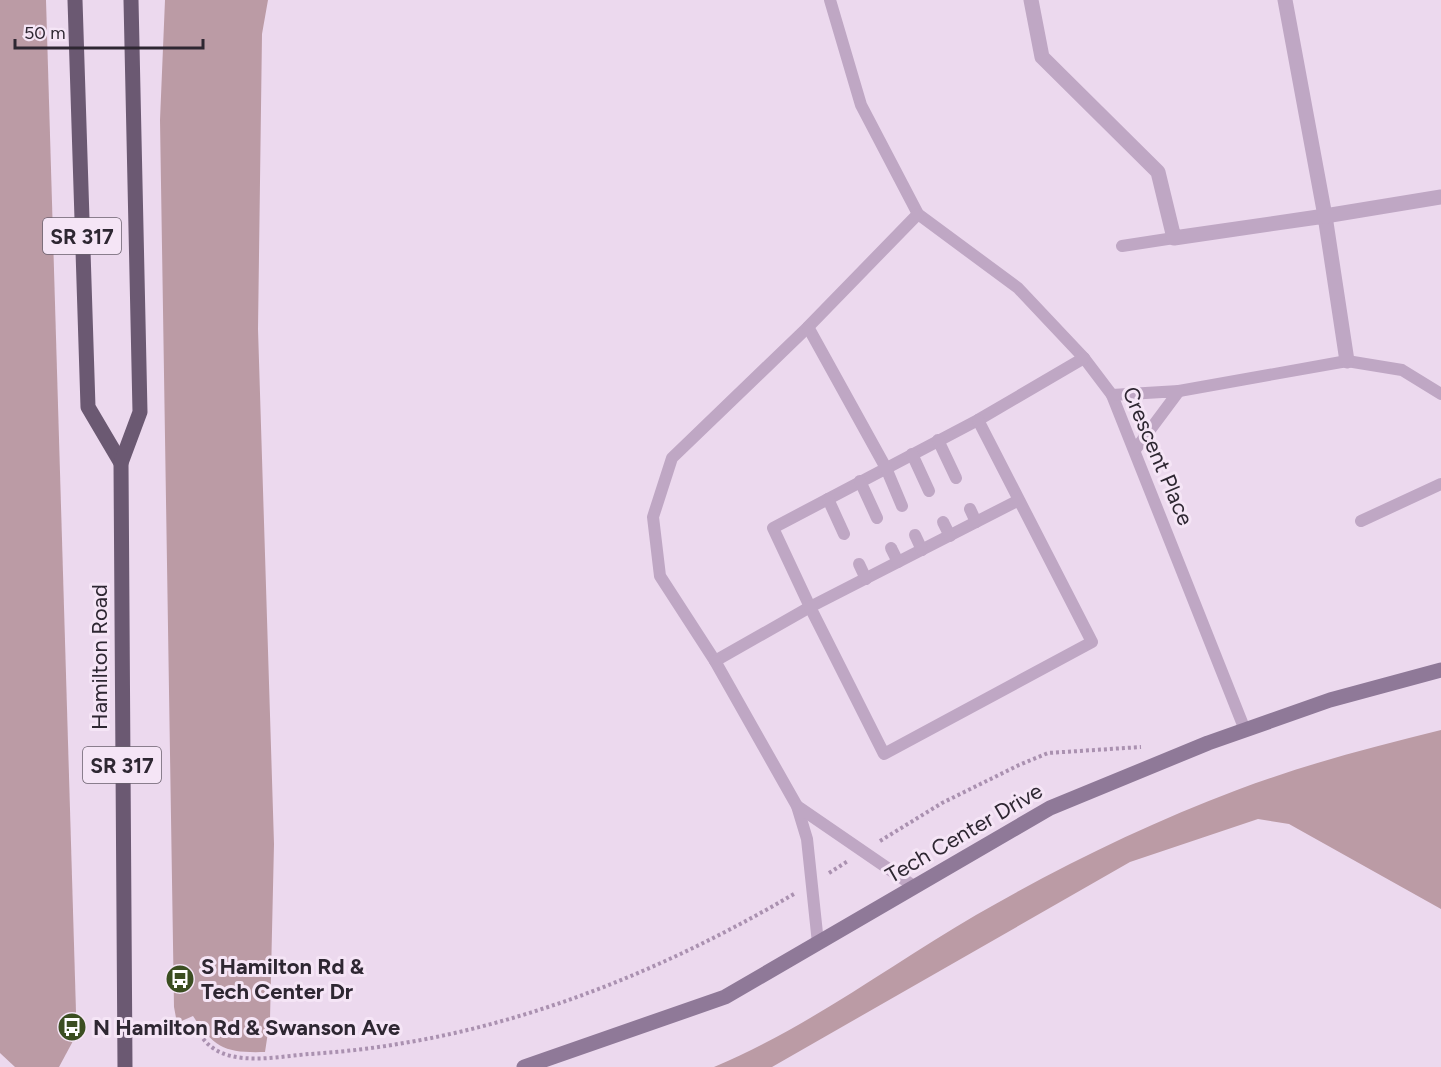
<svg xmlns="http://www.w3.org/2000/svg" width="1441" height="1067" viewBox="0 0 1441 1067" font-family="Figtree,sans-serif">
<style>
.green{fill:#bb9ba5}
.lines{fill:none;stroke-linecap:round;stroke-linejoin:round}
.path{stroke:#aa91b0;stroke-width:4;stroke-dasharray:3 3;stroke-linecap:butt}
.lane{stroke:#bfa7c4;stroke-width:12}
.street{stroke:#bfa7c4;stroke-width:15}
.secondary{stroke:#8f7998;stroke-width:15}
.primary{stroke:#6b5972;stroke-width:15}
.labels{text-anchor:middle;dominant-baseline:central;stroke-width:6;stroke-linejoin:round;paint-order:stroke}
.shield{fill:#f5e5f6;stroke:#6a606d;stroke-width:1.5}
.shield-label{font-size:21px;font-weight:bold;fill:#2e2732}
.street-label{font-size:22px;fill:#2e2732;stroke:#f5e5f6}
.poi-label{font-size:22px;font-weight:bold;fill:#2e2732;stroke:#f5e5f6;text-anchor:start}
</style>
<rect width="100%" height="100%" fill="#ecd9ee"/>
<g class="green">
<polygon points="0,0 46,0 76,1012 73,1041 59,1067 15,1067 0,1053"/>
<path d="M165,0H268L262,34L258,329L274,844L270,1019L265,1052C226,1053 215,1049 193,1016L177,1023L174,1007L160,120Z"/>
<path d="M1441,730V909L1289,824L1258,819L1130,862L772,1067H714C807,1028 889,966 976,915C1059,867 1147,824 1237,790C1303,765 1372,747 1441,730Z"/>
</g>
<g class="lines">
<g class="path">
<polyline points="880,841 942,803 1019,765 1048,753 1141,747"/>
<polyline points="829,873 848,861"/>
<path d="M145,1035L181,1034L195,1027C199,1032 203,1040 209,1045C234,1067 280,1056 310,1054C484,1043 645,981 794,894"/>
</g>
<g class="lane">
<polyline points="830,0 861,105 918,214 1018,288 1084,358 1112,395 1245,730"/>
<polyline points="918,214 808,327 672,458 653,517 660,576 715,661 810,607 773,528 978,420 1084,358"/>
<polyline points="1122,246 1174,238"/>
<polyline points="808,327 886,468 902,506"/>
<polyline points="1179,391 1347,361 1402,370 1441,394"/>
<polyline points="1112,395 1179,391 1135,450"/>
<polyline points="978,420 1092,642 884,754 810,607 1019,500"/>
<polyline points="938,440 956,478"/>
<polyline points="912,454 929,491"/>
<polyline points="860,481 877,518"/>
<polyline points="828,499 844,534"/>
<polyline points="970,509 976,522"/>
<polyline points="1361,521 1441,484"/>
<polyline points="943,522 950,536"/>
<polyline points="915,535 922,550"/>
<polyline points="891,548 898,562"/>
<polyline points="859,564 866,579"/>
<polyline points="715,661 797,806 807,839 818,943"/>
<polyline points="797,806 915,887"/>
</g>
<g class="street">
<polyline points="1031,0 1042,57 1158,172 1174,238 1325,216 1347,361"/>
<polyline points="1285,0 1325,216 1441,197"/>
</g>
<polyline class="secondary" points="524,1067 725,997 1050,808 1208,743 1330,700 1441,670"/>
<g class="primary">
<polyline points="75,0 88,407 121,463"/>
<polyline points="125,1067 121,463 140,412 131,0"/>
</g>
</g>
<defs>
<g id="bus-disc" transform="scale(1.5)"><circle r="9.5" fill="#3b4e21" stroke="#f5e5f6"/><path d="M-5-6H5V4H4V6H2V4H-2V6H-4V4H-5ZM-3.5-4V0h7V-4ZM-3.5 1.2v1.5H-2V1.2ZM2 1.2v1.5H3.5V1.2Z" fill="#fff"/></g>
</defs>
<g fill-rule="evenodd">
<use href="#bus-disc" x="180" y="979"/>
<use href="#bus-disc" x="72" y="1027"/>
</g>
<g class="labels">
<g class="shield">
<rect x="43" y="218" width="78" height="36" rx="4.5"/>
<rect x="83" y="747" width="78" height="36" rx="4.5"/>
</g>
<g class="shield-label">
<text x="82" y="236">SR 317</text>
<text x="122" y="765">SR 317</text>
</g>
<g class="street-label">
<text transform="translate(1158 456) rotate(67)">Crescent Place</text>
<text transform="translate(99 657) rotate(-90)">Hamilton Road</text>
<text transform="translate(964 833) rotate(-30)">Tech Center Drive</text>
</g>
<g class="poi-label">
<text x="201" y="966">S Hamilton Rd &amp;<tspan x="201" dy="25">Tech Center Dr</tspan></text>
<text x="93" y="1027">N Hamilton Rd &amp; Swanson Ave</text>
</g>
</g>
<path d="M15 39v9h188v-9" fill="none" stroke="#2e2732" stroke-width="3"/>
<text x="24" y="39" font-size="18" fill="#2e2732" stroke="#f5e5f6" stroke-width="4.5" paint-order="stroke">50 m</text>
</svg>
